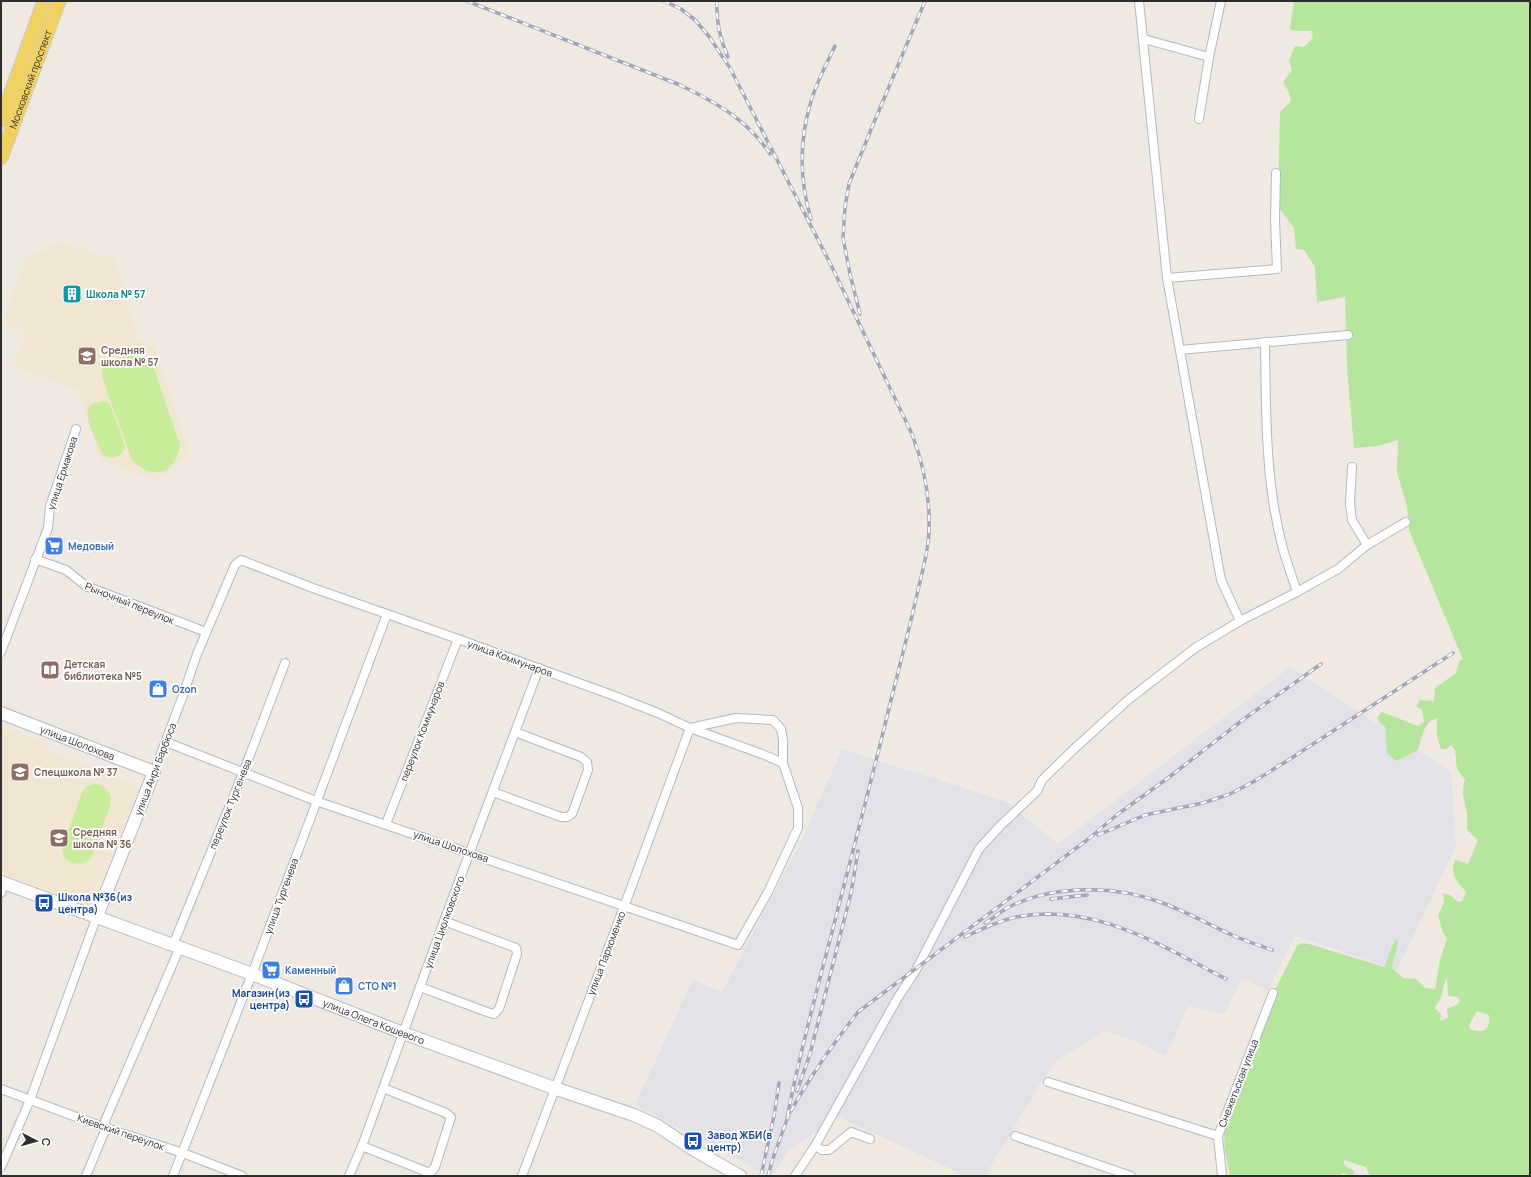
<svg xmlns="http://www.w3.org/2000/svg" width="1531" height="1177" viewBox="0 0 1531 1177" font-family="Manrope,sans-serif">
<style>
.industrial{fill:#e3e1e8}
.education{fill:#f0e6d1}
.green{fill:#b6e59e;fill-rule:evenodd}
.pitch{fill:#c9ec9a}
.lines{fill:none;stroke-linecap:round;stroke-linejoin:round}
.street-casing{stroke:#b4b7c1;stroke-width:10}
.secondary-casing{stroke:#b4b7c1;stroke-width:14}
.primary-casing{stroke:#c9c9c9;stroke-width:15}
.street{stroke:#fff;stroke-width:8}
.secondary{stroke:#fff;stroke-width:12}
.primary{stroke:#f2d163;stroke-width:13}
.rail-casing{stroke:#a3a6b8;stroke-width:3.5}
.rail{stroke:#fff;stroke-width:2;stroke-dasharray:6;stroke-linecap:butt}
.labels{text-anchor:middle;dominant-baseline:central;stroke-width:3.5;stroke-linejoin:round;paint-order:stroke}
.street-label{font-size:10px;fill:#2e2e2e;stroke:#fff}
.culture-label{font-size:10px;font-weight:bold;fill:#0d838f;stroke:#fff;text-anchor:start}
.education-label{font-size:10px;font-weight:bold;fill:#785e54;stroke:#fff;text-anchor:start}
.shop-label{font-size:10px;font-weight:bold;fill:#366cbe;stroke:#fff;text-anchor:start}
.transit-label{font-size:10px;font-weight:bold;fill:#164399;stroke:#fff;text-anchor:start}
</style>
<rect width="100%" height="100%" fill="#efe9e1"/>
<polygon class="industrial" points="1290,667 1451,772 1456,846 1397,970 1295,936 1268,990 1242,979 1224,1014 1188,1006 1166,1056 1136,1041 1105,1031 1056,1061 1041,1082 985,1176 966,1176 839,1117 787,1152 773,1176 768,1176 635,1105 693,980 722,992 802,840 842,749 1007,802 1058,844"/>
<g class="education">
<polygon points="63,243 114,259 138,340 154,346 189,449 184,460 155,480 101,460 78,390 14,366 26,332 3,323 26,259 54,245"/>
<polygon points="1,726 50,745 48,751 138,786 91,907 1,874"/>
</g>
<path class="green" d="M1294,1H1530V1176H1370L1366,1167L1344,1160V1165L1354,1171L1353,1176L1342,1173L1341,1176H1230L1225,1151L1224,1135L1249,1050L1266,1008L1297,946L1302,943L1309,944L1384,967L1395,940L1398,941L1392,968L1403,978L1416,979L1425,988L1435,989L1440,960L1447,938L1443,933L1438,915L1444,903L1443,893L1450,895L1458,902L1462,901L1466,892C1456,880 1450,877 1455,860L1468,864L1478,840L1467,830C1467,823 1468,816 1466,809C1464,799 1461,791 1465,780L1457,769L1455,750L1451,745L1447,749H1441L1437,737V718C1423,722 1422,738 1418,750L1396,761L1387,753L1385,727L1380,723L1377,717L1382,712L1418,726L1424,722L1422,710L1416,706L1420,700L1434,701L1435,688L1456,673L1460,660H1463L1409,530L1407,507L1397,472L1398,440L1378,446L1354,448L1347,367L1345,297L1317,302L1315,267L1304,250L1296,249L1294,228L1280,209L1278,191L1280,112L1291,101L1289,92L1283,82L1292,70L1289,61L1295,46L1304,47L1313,38L1311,31H1298L1290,30ZM1447,978L1448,996L1457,997L1460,1000L1458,1004L1447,1009L1448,1018L1440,1021L1441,1014L1435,1008C1436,1003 1440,1002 1441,997C1444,989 1442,986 1447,978ZM1477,1011L1489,1015C1490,1030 1485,1034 1470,1029L1469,1025Z"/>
<g class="pitch">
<path d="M123,355C138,354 144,354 153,366L180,445C176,474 153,481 132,460L102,377V369L107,363Z"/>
<path d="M101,401L108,402L110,405L125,446C124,456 111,461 103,455C98,444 84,419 88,409C90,404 97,403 101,401Z"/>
<path d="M95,784C107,786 113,794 110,806L91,858C79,870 59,862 63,845L83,790L88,786Z"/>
</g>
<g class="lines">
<g class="street-casing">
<g id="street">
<polyline points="1139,1 1167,278 1221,580 1240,621"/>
<polyline points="1144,39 1209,57"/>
<polyline points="1199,119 1209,57 1221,1"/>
<polyline points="1167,278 1277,269 1275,220 1276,173"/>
<path d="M1265,342C1266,410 1265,480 1282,545C1286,561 1292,576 1297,592"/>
<polyline points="1180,350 1348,335"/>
<polyline points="1352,467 1350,503 1352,520 1367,545"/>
<polyline points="35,559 66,570 86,586 206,632"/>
<polyline points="1,652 48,528 50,506 76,429"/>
<polyline points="154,772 182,698 197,654 235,565 241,560 313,588 458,639 612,695 658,713 690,728 736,718 773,720 781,729 783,740 783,763 798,808 798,828 768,892 738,945 316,801 166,742"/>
<polyline points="493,792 561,817 567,817 572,814 588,770 587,762 581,757 515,732"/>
<polyline points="386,824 458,639"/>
<polyline points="1,893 4,883"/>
<polyline points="173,945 243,773 285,663"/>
<polyline points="420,987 487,1012 494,1014 499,1009 517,954 516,948 444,921"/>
<polyline points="1048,1082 1218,1136"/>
<polyline points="1,1089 106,1128 183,1153 242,1176"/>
<polyline points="1015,1136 1131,1176"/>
<polyline points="362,1146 427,1172 432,1171 435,1167 451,1117 446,1113 383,1088"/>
<polyline points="815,1146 822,1150 829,1150 851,1132 870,1139"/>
<polyline points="1,1167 30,1100 97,916"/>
<polyline points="86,1176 106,1128 105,1121 180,947"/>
<polyline points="173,1176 252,974 387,614"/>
<polyline points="349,1176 362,1146 444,921 539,668"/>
<polyline points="522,1176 624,907 690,728 762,754 783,763"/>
<polyline points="795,1176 815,1146 897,999 916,970 979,849 1001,825 1037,791 1042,780 1075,748 1128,700 1195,648 1240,621 1297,592 1338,569 1367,545 1406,522"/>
<polyline points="1222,1176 1218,1136 1273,993"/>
</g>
</g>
<g class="secondary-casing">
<g id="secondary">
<path id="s1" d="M1,713L154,772L97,916"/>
<path id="s2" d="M1,882L252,974L403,1033L554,1088L634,1115L658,1126L694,1150L740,1176"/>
</g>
</g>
<g class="primary-casing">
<g id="primary">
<polyline points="1,120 44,1"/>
<path id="s3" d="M1,158L59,1"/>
</g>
</g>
<use href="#street" class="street"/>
<use href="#secondary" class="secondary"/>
<use href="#primary" class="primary"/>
<g class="rail-casing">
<g id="rail">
<path d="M467,1L680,85C715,102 748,120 770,154"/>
<path d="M664,1L681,9L695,20L708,35L730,68L832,267L912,434C923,463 930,495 929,527C929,548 923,569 918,590C910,625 901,661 892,696C873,775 852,854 832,932C816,994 799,1055 787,1118"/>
<path d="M717,1C716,21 720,39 728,57"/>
<path d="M811,219C800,182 799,143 810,105C815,85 826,65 835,46"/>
<polyline points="860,314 850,274 843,238 845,207 849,184 870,132 925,1"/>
<polyline points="1098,835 1145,815 1203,803 1230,794 1253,782 1290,759 1453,653"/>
<polyline points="1051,899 1087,895"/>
<path d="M985,923C994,918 1002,910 1011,906C1055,885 1114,885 1160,902C1185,911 1208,924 1232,935C1245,941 1259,945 1272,950"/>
<path d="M965,937C981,929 999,921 1016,917C1094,902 1160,945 1226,979"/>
<polyline points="797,1091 810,1054 851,893 858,851"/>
<path d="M791,1111C811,1075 833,1044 858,1012L1087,840L1118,814L1168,778L1244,719L1321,664"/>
<polyline points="761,1176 774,1116 779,1083"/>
<polyline points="768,1176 772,1161 789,1114"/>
</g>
</g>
<use href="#rail" class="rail"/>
</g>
<defs>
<g id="building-square" transform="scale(1)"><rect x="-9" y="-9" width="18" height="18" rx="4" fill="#0f9aa8" stroke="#fff"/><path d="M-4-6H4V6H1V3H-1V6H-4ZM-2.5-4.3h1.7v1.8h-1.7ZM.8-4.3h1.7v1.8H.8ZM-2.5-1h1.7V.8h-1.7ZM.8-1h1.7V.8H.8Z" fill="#fff"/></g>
<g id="school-square" transform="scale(1)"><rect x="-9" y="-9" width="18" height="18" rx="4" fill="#8d6e63" stroke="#fff"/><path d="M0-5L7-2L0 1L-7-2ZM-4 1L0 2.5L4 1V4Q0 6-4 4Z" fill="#fff"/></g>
<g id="supermarket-square" transform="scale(1)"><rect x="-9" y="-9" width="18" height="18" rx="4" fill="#3f7fe0" stroke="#fff"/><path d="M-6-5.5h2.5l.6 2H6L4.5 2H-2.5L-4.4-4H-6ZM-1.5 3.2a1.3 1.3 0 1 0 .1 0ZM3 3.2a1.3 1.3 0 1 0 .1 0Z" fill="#fff"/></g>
<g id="library-square" transform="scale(1)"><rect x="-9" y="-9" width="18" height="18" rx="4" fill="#8d6e63" stroke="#fff"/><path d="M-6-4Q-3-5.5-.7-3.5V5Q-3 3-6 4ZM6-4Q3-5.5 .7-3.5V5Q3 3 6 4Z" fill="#fff"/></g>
<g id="shop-square" transform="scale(1)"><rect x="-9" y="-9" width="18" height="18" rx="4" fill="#3f7fe0" stroke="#fff"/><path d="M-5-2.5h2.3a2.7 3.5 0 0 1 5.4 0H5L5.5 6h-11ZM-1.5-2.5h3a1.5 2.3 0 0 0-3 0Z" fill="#fff"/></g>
<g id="bus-square" transform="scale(1)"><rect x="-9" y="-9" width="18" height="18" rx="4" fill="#1a4fb4" stroke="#fff"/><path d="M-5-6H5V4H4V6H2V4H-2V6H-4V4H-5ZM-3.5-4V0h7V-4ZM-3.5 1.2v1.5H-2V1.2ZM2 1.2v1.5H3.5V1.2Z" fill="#fff"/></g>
</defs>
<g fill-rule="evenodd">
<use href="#building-square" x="72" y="294"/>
<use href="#school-square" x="87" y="356"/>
<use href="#supermarket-square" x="54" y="546"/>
<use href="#library-square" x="50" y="670"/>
<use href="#shop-square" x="158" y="689"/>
<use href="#school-square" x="20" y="772"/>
<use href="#school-square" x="59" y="838"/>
<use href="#bus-square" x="44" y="903"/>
<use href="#supermarket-square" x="271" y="970"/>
<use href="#shop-square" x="344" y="986"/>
<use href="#bus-square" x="304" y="999"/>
<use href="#bus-square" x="693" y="1141"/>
</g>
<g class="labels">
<g class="street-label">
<text stroke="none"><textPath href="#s3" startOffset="84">Московский проспект</textPath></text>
<text transform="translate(62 473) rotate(-72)">улица Ермакова</text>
<text transform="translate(130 603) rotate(22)">Рыночный переулок</text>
<text transform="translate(510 658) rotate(20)">улица Коммунаров</text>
<text transform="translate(422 731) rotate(-69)">переулок Коммунаров</text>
<text stroke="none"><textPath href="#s1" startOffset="82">улица Шолохова</textPath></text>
<text transform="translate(155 769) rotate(-69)">улица Анри Барбюса</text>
<text transform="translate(230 804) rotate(-68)">переулок Тургенева</text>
<text transform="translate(451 846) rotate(19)">улица Шолохова</text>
<text transform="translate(281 896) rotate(-70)">улица Тургенева</text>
<text transform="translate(444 922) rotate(-70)">улица Циолковского</text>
<text transform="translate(606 953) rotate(-69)">улица Пархоменко</text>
<text stroke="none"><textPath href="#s2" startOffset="398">улица Олега Кошевого</textPath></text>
<text transform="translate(1238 1083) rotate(-69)">Снежетьская улица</text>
<text transform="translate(121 1132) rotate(19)">Киевский переулок</text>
</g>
<g class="culture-label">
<text x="86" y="294">Школа № 57</text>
</g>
<g class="education-label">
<text x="101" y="350">Средняя<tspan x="101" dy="12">школа № 57</tspan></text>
<text x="64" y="664">Детская<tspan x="64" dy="12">библиотека №5</tspan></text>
<text x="34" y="772">Спецшкола № 37</text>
<text x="73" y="832">Средняя<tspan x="73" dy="12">школа № 36</tspan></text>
</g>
<g class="shop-label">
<text x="68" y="546">Медовый</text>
<text x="172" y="689">Ozon</text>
<text x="285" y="970">Каменный</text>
<text x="358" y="986">СТО №1</text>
</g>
<g class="transit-label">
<text x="58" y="897">Школа №36(из<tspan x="58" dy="12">центра)</tspan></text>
<text x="290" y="993" text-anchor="end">Магазин(из<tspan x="290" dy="12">центра)</tspan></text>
<text x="707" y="1135">Завод ЖБИ(в<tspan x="707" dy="12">центр)</tspan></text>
</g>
</g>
<rect width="1531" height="1177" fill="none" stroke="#2e2e2e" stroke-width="4"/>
<g transform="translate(36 1141) rotate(96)" stroke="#ffffff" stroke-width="3" paint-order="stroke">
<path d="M0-3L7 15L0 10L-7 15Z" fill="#2e2e2e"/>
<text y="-6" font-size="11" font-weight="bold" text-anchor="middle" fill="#2e2e2e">С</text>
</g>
</svg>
